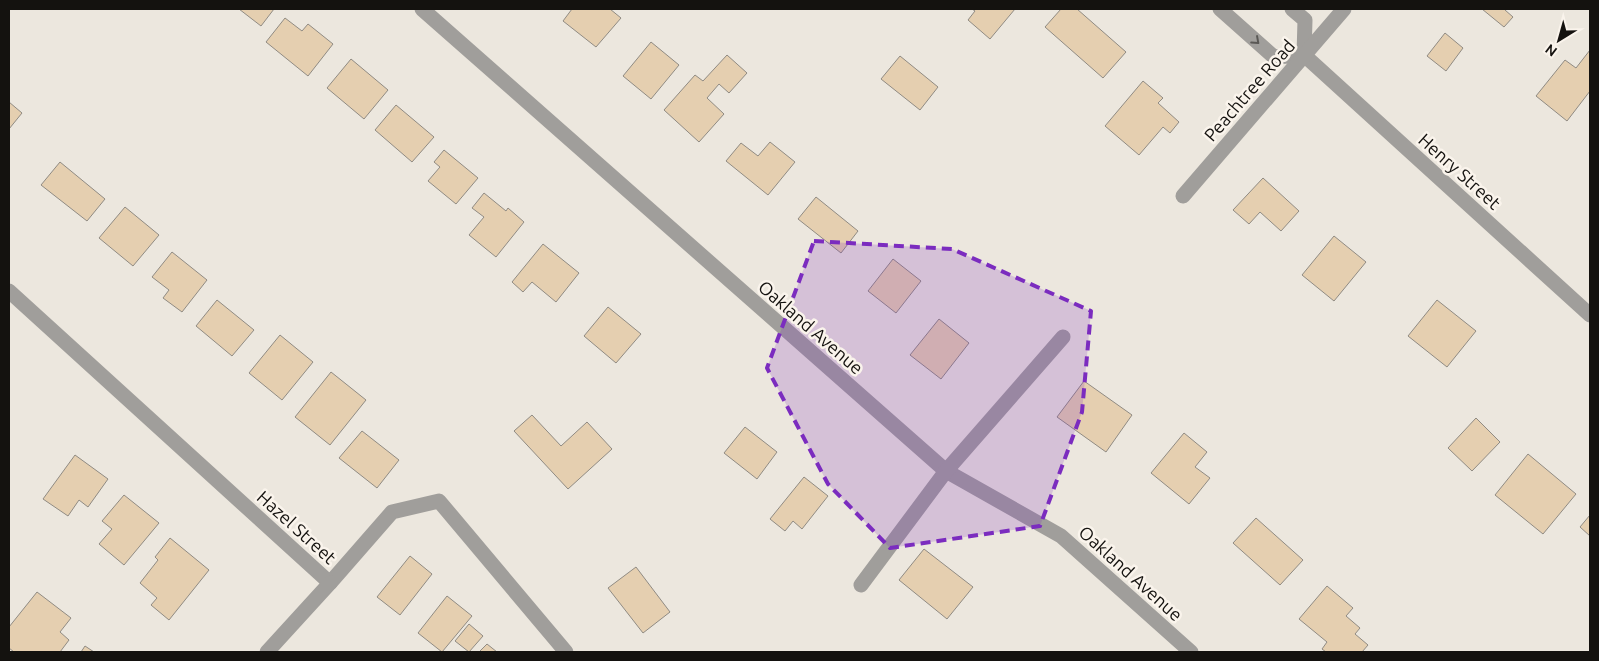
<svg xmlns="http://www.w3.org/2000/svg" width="1599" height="661" viewBox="0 0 1599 661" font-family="Ubuntu,sans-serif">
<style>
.building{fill:#e5cfb0;stroke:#908b83}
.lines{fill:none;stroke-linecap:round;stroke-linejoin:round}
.street{stroke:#a09e9b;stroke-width:15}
.oneway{stroke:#5a5855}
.marked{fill:#7b2cbf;fill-opacity:0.2;stroke:#7b2cbf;stroke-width:4;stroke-dasharray:10 6;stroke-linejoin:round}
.labels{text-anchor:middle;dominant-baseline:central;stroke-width:5;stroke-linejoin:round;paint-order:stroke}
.street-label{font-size:18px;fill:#14120f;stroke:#faf4ec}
</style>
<rect width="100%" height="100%" fill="#ece7de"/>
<g class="building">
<polygon points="239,9 274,9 261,26"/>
<polygon points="572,9 610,9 621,18 596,47 563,21"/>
<polygon points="972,9 1015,9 990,39 968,20 975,11"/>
<polygon points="1061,9 1077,9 1126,52 1103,78 1045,27"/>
<polygon points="1482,9 1506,9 1505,10 1513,17 1504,27"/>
<polygon points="285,18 302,31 308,24 333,44 308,76 266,42"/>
<polygon points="1445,33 1463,48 1446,71 1427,56"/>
<polygon points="651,42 679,65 651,99 623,76"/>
<polygon points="1590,50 1590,91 1567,121 1536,96 1565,60 1576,68"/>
<polygon points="727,55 747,73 729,93 719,84 707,98 724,114 699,142 664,110 695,75 703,81"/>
<polygon points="900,56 938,87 920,110 881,79"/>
<polygon points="351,59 388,90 364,119 327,88"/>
<polygon points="1143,81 1163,98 1158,103 1179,122 1170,133 1163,127 1139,155 1105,126"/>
<polygon points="9,102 22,113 9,129"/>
<polygon points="396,105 434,137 412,162 375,130"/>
<polygon points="770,142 795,162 768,195 726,161 741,143 758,156"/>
<polygon points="444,150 478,178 456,204 428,181 440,167 434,162"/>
<polygon points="60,162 105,199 87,221 41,185"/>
<polygon points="1263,178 1299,211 1281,231 1260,212 1249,224 1233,210"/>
<polygon points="484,193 506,211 508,208 524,222 496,257 469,235 484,217 472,208"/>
<polygon points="816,197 858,231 841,253 798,219"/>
<polygon points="125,207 159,235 133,266 99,238"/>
<polygon points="1334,236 1366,262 1334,301 1302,275"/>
<polygon points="543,244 579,273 556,302 532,282 523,292 512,282"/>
<polygon points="172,252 207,280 182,312 163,298 169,290 152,277"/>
<polygon points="893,259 921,281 896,313 868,291"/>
<polygon points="217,300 254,330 232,356 196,326"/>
<polygon points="1437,300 1476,331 1447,367 1408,336"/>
<polygon points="608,307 641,334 616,363 584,336"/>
<polygon points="939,319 969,343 941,379 910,355"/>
<polygon points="280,335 313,362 282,400 249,373"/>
<polygon points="331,372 366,400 330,445 295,417"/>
<polygon points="1084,381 1132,415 1106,452 1057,417"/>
<polygon points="532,415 561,446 587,422 612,449 568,489 514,431"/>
<polygon points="1476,418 1500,442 1472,471 1448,448"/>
<polygon points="745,427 777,452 757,479 724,453"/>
<polygon points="362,431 399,460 377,488 339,458"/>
<polygon points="1184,433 1207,452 1195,467 1210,478 1189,504 1151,473"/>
<polygon points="1528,454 1576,494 1543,534 1495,495"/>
<polygon points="75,455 108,479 88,507 79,500 68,516 43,499"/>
<polygon points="804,477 828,496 802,529 793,521 785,531 770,519"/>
<polygon points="124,495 159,523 124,565 99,544 112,529 102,521"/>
<polygon points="1590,515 1590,536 1580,527"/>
<polygon points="1256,518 1303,560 1280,585 1233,543"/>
<polygon points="170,538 209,570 169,620 151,605 157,598 140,583 158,560 155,557"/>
<polygon points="924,549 973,587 947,619 899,580"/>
<polygon points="410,556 432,574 400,615 377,597"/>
<polygon points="636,567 670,612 643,633 608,588"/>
<polygon points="1327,586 1353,608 1346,616 1360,628 1355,634 1368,645 1362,652 1326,652 1322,649 1327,642 1299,619"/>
<polygon points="37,592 71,618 60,632 69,640 60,652 14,652 9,648 9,627"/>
<polygon points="447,596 472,616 442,652 418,633"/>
<polygon points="469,624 483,636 469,652 455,641"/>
<polygon points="487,644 497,652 479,652"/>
<polygon points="85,646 94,652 81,652"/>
</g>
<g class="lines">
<g class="street">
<polyline points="422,9 946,471 1061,536 1191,652"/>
<polyline points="1220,9 1274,57 1304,55 1590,315"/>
<polyline points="1292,9 1305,20 1304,55"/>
<polyline points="1183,196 1344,9"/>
<polyline points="9,291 330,583 392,512 439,501 566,652"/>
<polyline points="861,585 946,471 1063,337"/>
<polyline points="267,652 330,583"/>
</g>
</g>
<defs><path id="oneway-chevron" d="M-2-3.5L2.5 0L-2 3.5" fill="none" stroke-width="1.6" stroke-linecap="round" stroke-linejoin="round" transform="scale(1.25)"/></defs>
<use class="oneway" href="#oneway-chevron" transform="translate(1256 41) rotate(42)"/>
<path class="marked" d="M814,241L952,249L1091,311L1082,412L1040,526L890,548L828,484L767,368Z"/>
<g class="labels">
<g class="street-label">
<text transform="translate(1249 90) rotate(-49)">Peachtree Road</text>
<text transform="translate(1460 171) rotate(42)">Henry Street</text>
<text transform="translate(811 327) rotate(41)">Oakland Avenue</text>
<text transform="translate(297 527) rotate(42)">Hazel Street</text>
<text transform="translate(1131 573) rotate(42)">Oakland Avenue</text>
</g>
</g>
<rect width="1599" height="661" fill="none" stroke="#14120f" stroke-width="20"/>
<g transform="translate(1559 40) rotate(217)" stroke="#faf4ec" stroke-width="4" paint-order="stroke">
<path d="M0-4L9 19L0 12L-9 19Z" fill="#14120f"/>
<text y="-8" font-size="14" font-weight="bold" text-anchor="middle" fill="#14120f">N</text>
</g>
</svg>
